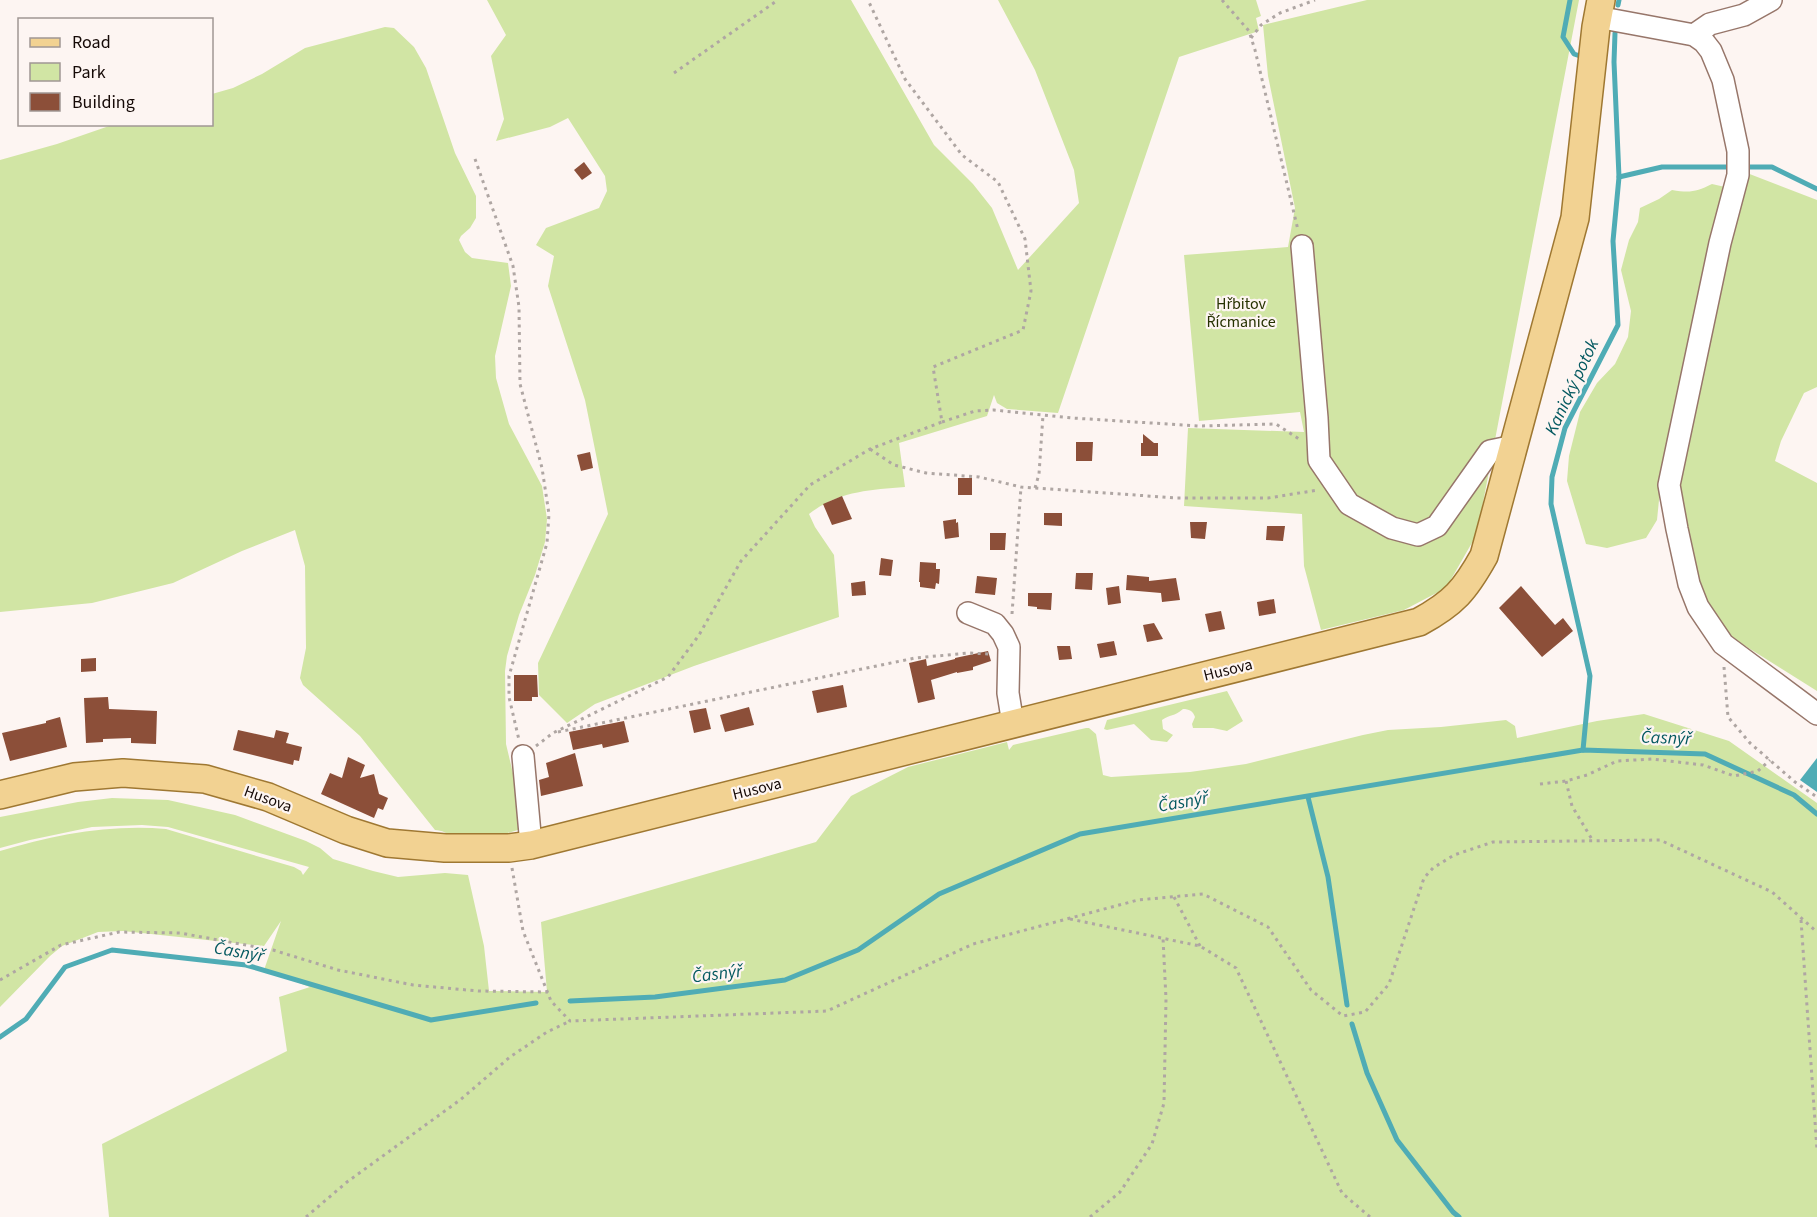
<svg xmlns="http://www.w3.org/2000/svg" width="1817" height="1217" viewBox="0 0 1817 1217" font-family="'Source Sans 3',sans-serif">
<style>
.green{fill:#d1e5a4}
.water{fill:#4facb5}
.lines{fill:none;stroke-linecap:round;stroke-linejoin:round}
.stream{stroke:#4facb5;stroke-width:5}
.building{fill:#8c4f39}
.minor-casing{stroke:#97766a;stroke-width:24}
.major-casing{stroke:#9f7832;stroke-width:30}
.path{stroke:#afa6a3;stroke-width:3;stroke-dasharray:3 4.5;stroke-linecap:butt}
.minor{stroke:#fff;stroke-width:21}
.major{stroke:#f2d292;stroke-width:27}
.labels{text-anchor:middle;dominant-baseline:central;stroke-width:4.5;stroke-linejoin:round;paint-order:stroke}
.park-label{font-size:16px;fill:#263201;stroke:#fdf5f2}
.street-label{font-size:16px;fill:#150906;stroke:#fdf5f2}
.water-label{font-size:18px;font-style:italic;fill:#045960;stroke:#fdf5f2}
</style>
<rect width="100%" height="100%" fill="#fdf5f2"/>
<g class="green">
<path d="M487,0H851L934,145L973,184L992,208L1018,270L1079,203L1074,170L1035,70L998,0H1256L1261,16L1256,18L1259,31L1179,57L1058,413L1007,409L997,403L994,395L987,416L899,443L905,487C869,490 839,491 809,514L815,527L834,555L839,617L694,666L595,704L567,723L539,695L538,663L608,514L585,400L548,286L554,256L536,245L546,228L599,208L607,191L605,176L568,118L550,127L496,141L504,119L491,56L506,35Z"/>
<polygon points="1367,0 1579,0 1477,534 1446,588 1404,610 1321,630 1304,566 1302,514 1184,506 1188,428 1304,432 1300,412 1199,421 1184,255 1288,247 1295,208 1268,76 1263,25"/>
<path d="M385,27L394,28L414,47L426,68L455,153L476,196V218L470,228L461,236L459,240L465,252L472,258L508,263L511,286L495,356L496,378L509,424L542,486L547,519L545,542L535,575L519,615L507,656L505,671L506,744L521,807V829L501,835L454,836C447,834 442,830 435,830L360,736L303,685L300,678L306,648L305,566L295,530L242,551L173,583L92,603L0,612V160L57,144L112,125L212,124V94L233,88L262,74L305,48Z"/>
<polygon points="1747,173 1817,200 1817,387 1804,393 1781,441 1775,461 1817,483 1817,691 1723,632 1694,578 1678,485 1694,387"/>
<path d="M1712,184L1725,187L1700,313L1672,418L1667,449L1663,460L1657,520L1646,538L1607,548L1586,544L1567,481L1569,456L1580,412L1597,383L1615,364L1628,337L1631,311L1621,270L1629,240L1638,222L1640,208L1659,199L1672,190C1690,193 1696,192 1712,184Z"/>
<path d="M1227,691L1243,721L1227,731L1213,728H1193L1192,724L1195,717C1193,711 1189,709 1183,709C1174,717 1170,714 1162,720L1163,729L1173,735L1167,742L1151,740L1134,724L1107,730L1104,729L1107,720Z"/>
<path d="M1644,714L1729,741L1817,803V1217H109L102,1144L287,1051L279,997L310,987L264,970L281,921L264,946L123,931L98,932L62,946L50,956L0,1007V851C53,835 110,824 166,829L294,867L301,871L303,875L309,867L168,827L142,825L92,827L30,840L0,848V817L78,802L112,798L168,800L235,815L306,841L320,848L333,859L373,871L398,877L445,873L468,875L484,946L489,991L547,992L541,922L816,842L851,796L908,767L1007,742L1009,750L1013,745L1086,728H1089L1096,734L1103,775L1111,777L1190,772L1246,764L1363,735L1388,730L1441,727L1506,720L1515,726L1517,738L1597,721Z"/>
</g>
<polygon class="water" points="1817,758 1817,792 1800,780"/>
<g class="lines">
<g class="stream">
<polyline points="1570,0 1563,37 1574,54 1586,58"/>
<polyline points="1618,5 1619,0"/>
<polyline points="1742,167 1772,167 1817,189"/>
<polyline points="1619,177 1662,167 1733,167"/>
<polyline points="1583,750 1590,676 1551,504 1552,477 1565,428 1618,325 1613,241 1619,177 1614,62 1615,33"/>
<polyline points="1308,797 1328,877 1347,1005"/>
<polyline points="570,1001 655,997 785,980 858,950 939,894 1080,834 1583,750 1705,754 1794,795 1817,814"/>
<polyline points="1352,1024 1367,1073 1397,1140 1453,1212 1459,1217"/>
<polyline points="0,1037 26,1019 65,967 112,950 246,965 431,1020 536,1003"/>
</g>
</g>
<g class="building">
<polygon points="584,162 592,173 582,180 574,170"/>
<polygon points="1143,434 1154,443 1158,443 1158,456 1141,456 1141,443 1143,443"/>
<polygon points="1076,442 1093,442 1092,461 1076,461"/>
<polygon points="590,452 593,468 581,471 577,455"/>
<rect x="958" y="478" width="14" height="17"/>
<polygon points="842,496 852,519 832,525 823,504"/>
<polygon points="1044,513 1062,513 1062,526 1044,525"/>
<polygon points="956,519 956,523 958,522 959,537 945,539 943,521"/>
<polygon points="1190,522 1207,522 1205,539 1191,538"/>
<polygon points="1267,526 1285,526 1283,541 1266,540"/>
<polygon points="990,533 1006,533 1005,550 990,550"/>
<polygon points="881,558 893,560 891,576 879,575"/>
<polygon points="920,562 936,563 936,569 940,569 939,584 936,583 935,589 920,587 920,582 919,582"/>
<polygon points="1076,573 1093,573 1092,590 1075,589"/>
<polygon points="1127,575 1149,577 1149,581 1176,578 1180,600 1162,602 1161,593 1126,590"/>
<polygon points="977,576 997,578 995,595 975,593"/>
<polygon points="865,581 866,595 852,596 851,583"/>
<polygon points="1119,586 1121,603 1108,605 1106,588"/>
<polygon points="1521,586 1555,625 1563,618 1573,631 1542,657 1499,608"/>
<polygon points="1028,593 1052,593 1051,610 1037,609 1037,607 1028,606"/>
<polygon points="1274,599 1276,613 1259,616 1257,602"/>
<polygon points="1221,611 1225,629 1209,632 1205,614"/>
<polygon points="1154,623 1163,639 1147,642 1143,625"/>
<polygon points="1114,641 1117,655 1100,658 1097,644"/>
<polygon points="1057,646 1070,646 1072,659 1059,660"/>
<polygon points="988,651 991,661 973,667 973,670 957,673 957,672 931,680 935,699 918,703 909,663 926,659 927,666 955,659 955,658"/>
<polygon points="96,658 96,671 81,672 81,659"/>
<polygon points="514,675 537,675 538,697 532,697 532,701 514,701"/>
<polygon points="843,685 847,707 817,713 812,691"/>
<polygon points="108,697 109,709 157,711 156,744 131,743 131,738 103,739 103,742 86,743 84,698"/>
<polygon points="749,707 754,725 725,732 720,715"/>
<polygon points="706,708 711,729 694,733 689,711"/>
<polygon points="60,717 67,747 10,761 2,733 46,723 46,721"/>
<polygon points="624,721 629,742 603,748 602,744 573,750 569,732"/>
<polygon points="238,730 274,738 276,730 289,733 286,743 302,747 299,761 294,760 293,765 233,750"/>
<polygon points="575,753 583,786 541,796 539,780 549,777 546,763"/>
<polygon points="348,757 365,765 360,778 374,774 379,794 388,798 383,810 378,808 374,818 321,794 330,773 342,778"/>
</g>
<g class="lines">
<g class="minor-casing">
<g id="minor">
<polyline points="1597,17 1694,35 1704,42 1711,51 1723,80 1738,151 1738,175 1720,243 1669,485 1677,529 1689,584 1698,607 1723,644 1817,714"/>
<polyline points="1694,35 1710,24 1744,15 1771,0"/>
<polyline points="1302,246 1317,418 1319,460 1349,504 1392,528 1418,535 1437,526 1490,451 1514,446"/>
<polyline points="968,613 995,624 1003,634 1009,647 1008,693 1013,724"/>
<polyline points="523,756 531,845"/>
</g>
</g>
<g class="major-casing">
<path id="major" d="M0,795L74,777L123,773L205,779L268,797L346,830L387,843L445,848H509L531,845L1419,622C1454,603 1465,590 1484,556L1575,218L1596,27L1601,0"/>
</g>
<g class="path">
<polyline points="1222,0 1249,31 1255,50 1298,230"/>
<polyline points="1251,38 1261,25 1280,13 1315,0"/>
<polyline points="674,73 778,0"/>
<polyline points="475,159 513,266 519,307 520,384 542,468 549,514 547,543 509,676 509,697 519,740"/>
<polyline points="942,422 975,411 994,410 1072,418 1199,426 1276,424 1299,439"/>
<polyline points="870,449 894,465 926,473 979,477 1021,487 1177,498 1268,498 1318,490"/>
<polyline points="1035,488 1039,474 1043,415"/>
<polyline points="1012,614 1021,487"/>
<polyline points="1724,667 1728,717 1750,743 1795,782 1817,797"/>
<polyline points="558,732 915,658 969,653 990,654"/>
<polyline points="536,746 553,733 668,677 699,635 741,561 810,485 870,449 942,422 933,367 1023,330 1031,291 1025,239 998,182 962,155 905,79 868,0"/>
<polyline points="1566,781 1572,806 1593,841"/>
<polyline points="1540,784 1566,781 1587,775 1617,761 1652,759 1703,765 1734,776 1758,771 1770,760"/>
<polyline points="512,868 523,931 551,1001 570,1021 827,1011 973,944 1138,900 1203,894 1268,927 1311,990 1343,1016 1365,1012 1389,984 1424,878 1433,868 1454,855 1493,842 1660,840 1772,892 1817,932"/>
<polyline points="1174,897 1200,946"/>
<polyline points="1070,919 1200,946 1236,968 1342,1193 1370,1217"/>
<polyline points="1801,920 1817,1150"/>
<polyline points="0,980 61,945 119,932 180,933 273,950 338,970 413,985 478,991 548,992"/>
<polyline points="306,1217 347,1182 460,1100 510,1057 547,1032 570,1021"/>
<polyline points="1090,1217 1120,1192 1152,1144 1164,1103 1166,999 1163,938"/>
</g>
<use href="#minor" class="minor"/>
<use href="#major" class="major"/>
</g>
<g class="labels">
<g class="park-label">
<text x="1241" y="304">Hřbitov<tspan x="1241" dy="18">Řícmanice</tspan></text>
</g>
<g class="street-label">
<text transform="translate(1228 670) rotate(-14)">Husova</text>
<text transform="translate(757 789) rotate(-14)">Husova</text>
<text transform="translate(268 799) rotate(20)">Husova</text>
</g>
<g class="water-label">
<text transform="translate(1572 387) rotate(-65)">Kanický potok</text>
<text transform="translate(1666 738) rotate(2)">Časnýř</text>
<text transform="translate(1183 802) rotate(-10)">Časnýř</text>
<text transform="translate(239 952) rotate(10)">Časnýř</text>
<text transform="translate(717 974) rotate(-7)">Časnýř</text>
</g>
</g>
<rect x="18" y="18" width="195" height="108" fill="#fdf5f2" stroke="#a09794" stroke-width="1.5"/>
<rect x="30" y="38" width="30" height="9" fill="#f2d292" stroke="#a09794" stroke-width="1.5"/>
<text x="72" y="48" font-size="18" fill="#150906">Road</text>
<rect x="30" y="63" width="30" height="18" fill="#d1e5a4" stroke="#a09794" stroke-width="1.5"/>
<text x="72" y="78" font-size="18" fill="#150906">Park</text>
<rect x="30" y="93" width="30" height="18" fill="#8c4f39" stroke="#a09794" stroke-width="1.5"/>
<text x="72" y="108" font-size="18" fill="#150906">Building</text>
</svg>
